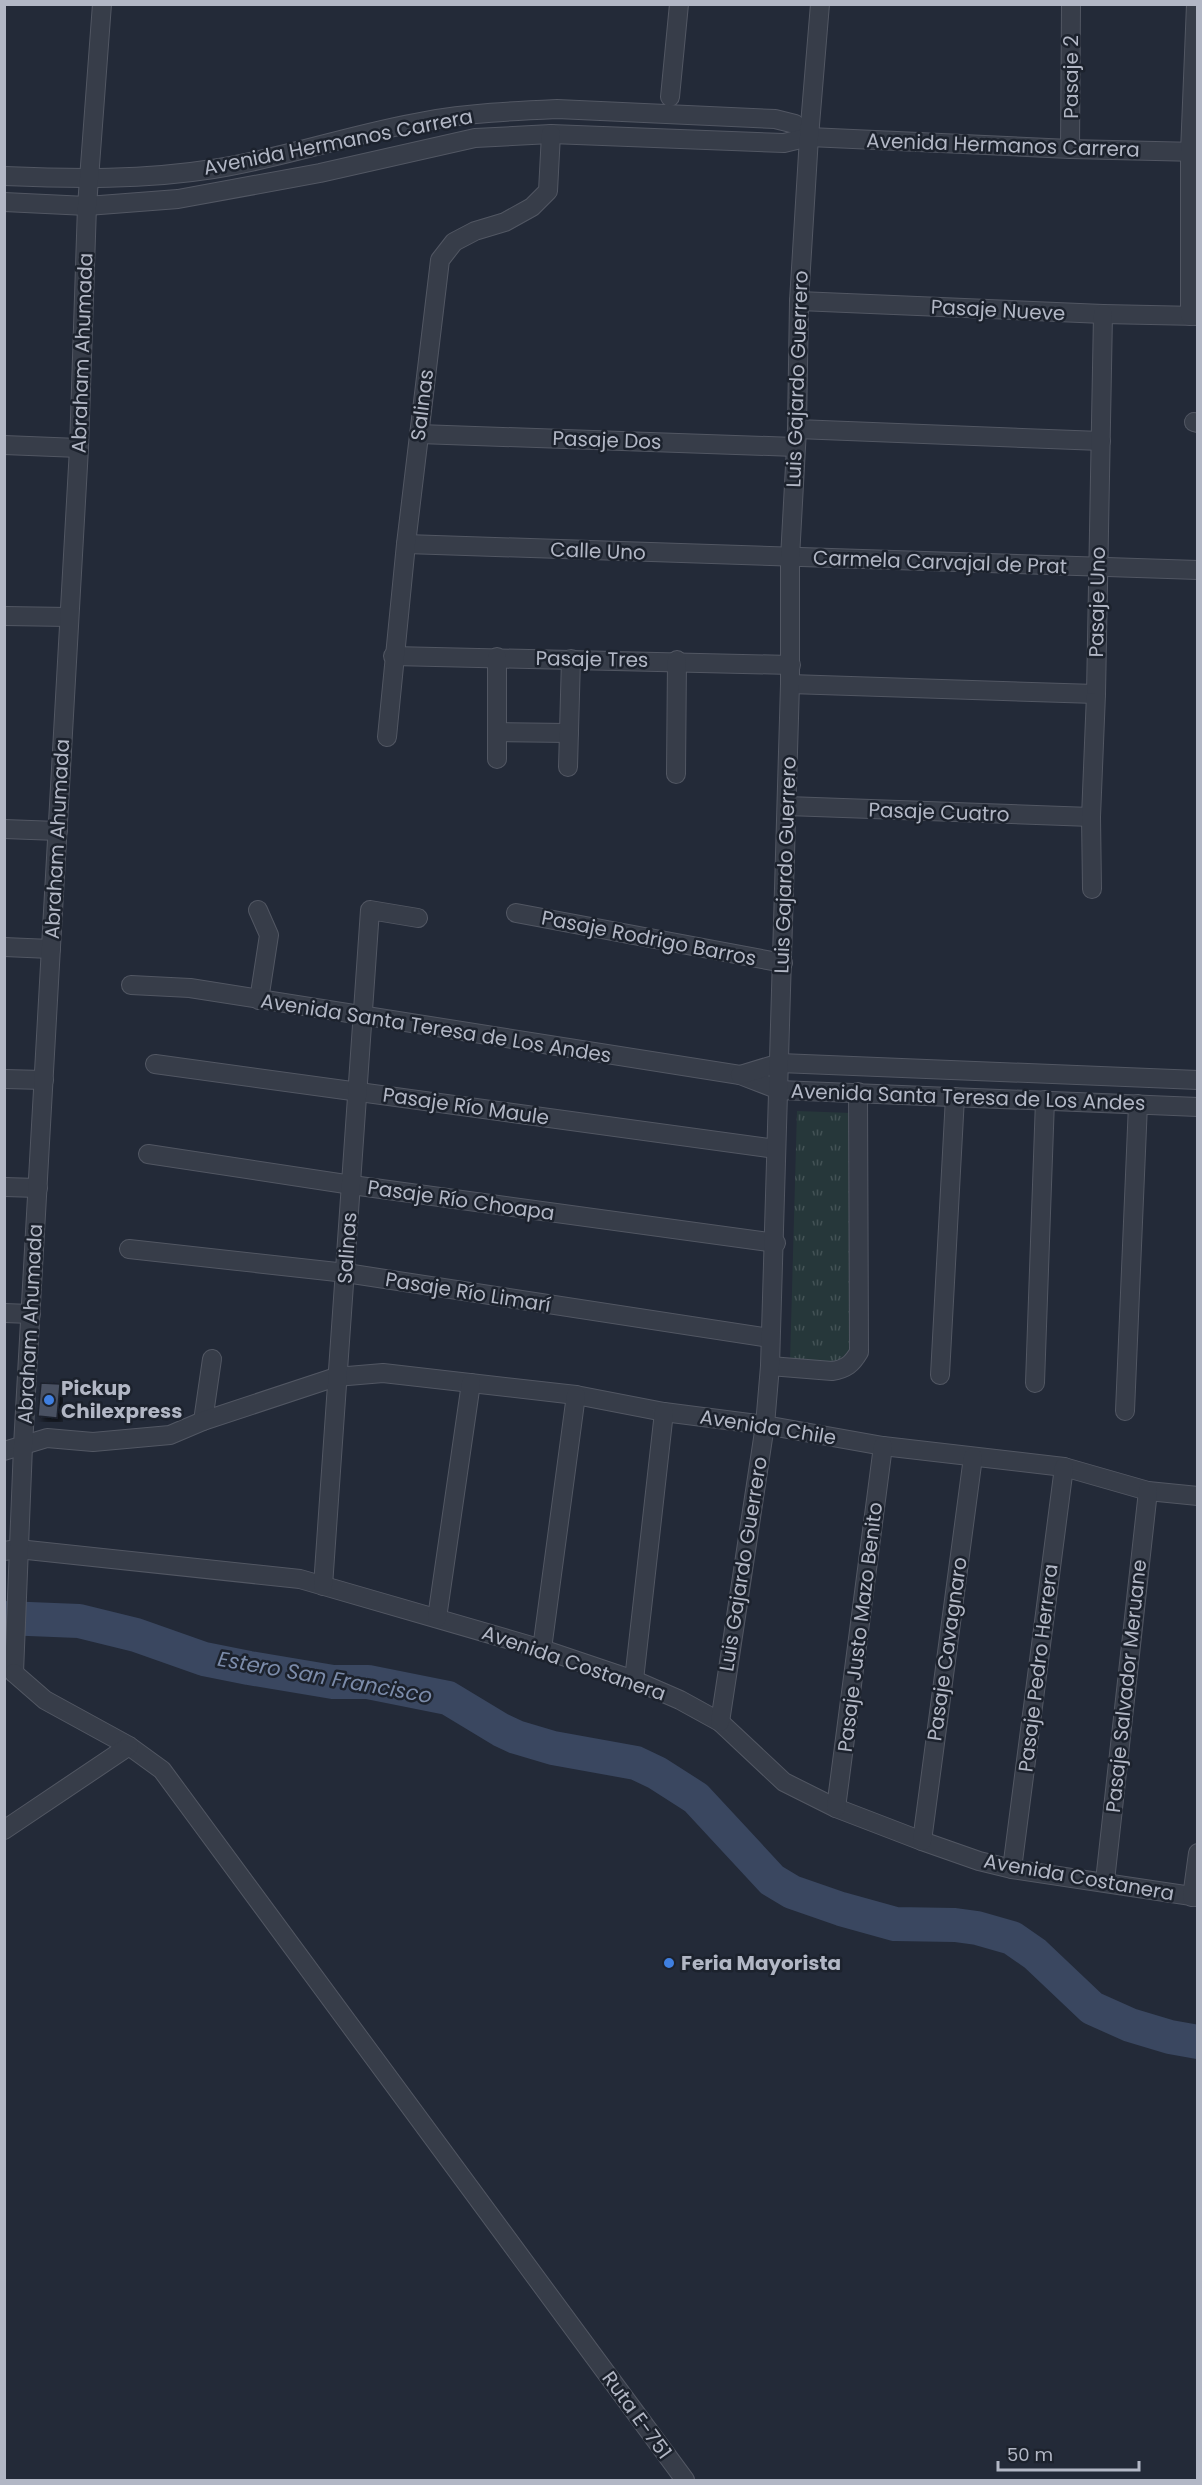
<svg xmlns="http://www.w3.org/2000/svg" width="1202" height="2485" viewBox="0 0 1202 2485" font-family="Poppins,sans-serif">
<style>
.park{fill:url(#park-tufts)}
.lines{fill:none;stroke-linecap:round;stroke-linejoin:round}
.river{stroke:#3a4760;stroke-width:34}
.building{fill:#4a5162;stroke:#1e242f;stroke-width:1.5;filter:url(#shadow)}
.minor-casing{stroke:#525763;stroke-width:20}
.minor{stroke:#373d49;stroke-width:18}
.shop-dot{fill:#3f7fe0;stroke:#1c222d;stroke-width:2}
.labels{text-anchor:middle;dominant-baseline:central;stroke-width:5;stroke-linejoin:round;paint-order:stroke}
.street-label{font-size:20px;fill:#b2b7c5;stroke:#1c222d}
.poi-label{font-size:20px;font-weight:bold;fill:#b2b7c5;stroke:#1c222d;text-anchor:start}
.water-label{font-size:21px;font-style:italic;fill:#7c8caa;stroke:#1c222d}
</style>
<defs>
<pattern id="park-tufts" width="24" height="20" patternUnits="userSpaceOnUse" patternTransform="scale(1.5)"><rect width="24" height="20" fill="#26373a"/><path d="M3 7l-1-3M5 7V3M7 7l1-3M15 17l-1-3M17 17v-4M19 17l1-3" fill="none" stroke="#435255"/></pattern>
<filter id="shadow"><feDropShadow dx="5" dy="5" stdDeviation="3" flood-color="#0009"/></filter>
</defs>
<rect width="100%" height="100%" fill="#232a38"/>
<polygon class="park" points="797,1111 851,1113 854,1356 839,1365 790,1363"/>
<g class="lines">
<polyline class="river" points="4,1618 79,1621 136,1635 204,1659 249,1668 333,1682 368,1682 448,1698 501,1730 516,1737 553,1748 636,1763 657,1773 696,1798 772,1880 792,1892 841,1909 895,1924 955,1925 977,1928 1012,1938 1035,1954 1092,2008 1130,2025 1170,2037 1198,2042"/>
</g>
<polygon class="building" points="41,1383 60,1384 57,1418 38,1416"/>
<g class="lines">
<g class="minor-casing">
<g id="minor">
<polyline points="670,97 679,4"/>
<polyline points="1070,149 1071,4"/>
<path d="M4,176C74,179 144,180 213,169C285,158 354,133 425,121C469,113 513,111 557,109L775,119L795,124L809,137"/>
<polyline points="4,202 87,206 178,199 320,173 475,138 551,134 784,143 809,137 1070,149 1198,152"/>
<polyline points="799,301 1103,314 1198,316"/>
<polyline points="1190,316 1190,152 1196,4"/>
<polyline points="1194,422 1198,423"/>
<polyline points="797,429 1101,441"/>
<polyline points="419,434 795,447"/>
<polyline points="4,445 79,448"/>
<polyline points="406,544 1198,570"/>
<polyline points="4,616 69,617"/>
<polyline points="393,656 791,665"/>
<polyline points="790,684 1096,694"/>
<polyline points="497,732 569,733"/>
<polyline points="387,737 406,544 440,260 454,242 475,231 505,222 532,207 548,191 551,134"/>
<polyline points="497,759 497,657"/>
<polyline points="568,767 571,659"/>
<polyline points="676,774 677,660"/>
<polyline points="787,806 1091,817"/>
<polyline points="4,829 58,831"/>
<polyline points="1092,889 1091,817 1096,694 1103,314"/>
<polyline points="258,910 269,935 259,1000"/>
<polyline points="516,913 783,963"/>
<polyline points="4,947 51,949"/>
<polyline points="131,985 190,988 740,1075 779,1090 1198,1107"/>
<polyline points="155,1064 776,1149"/>
<polyline points="740,1075 780,1063 1198,1080"/>
<polyline points="4,1079 44,1080"/>
<polyline points="148,1154 352,1185 776,1243"/>
<polyline points="4,1187 38,1188"/>
<polyline points="129,1249 346,1273 770,1338"/>
<polyline points="4,1313 31,1314"/>
<path d="M770,1366L832,1371C846,1369 852,1364 859,1352L858,1092"/>
<polyline points="940,1375 955,1097"/>
<polyline points="1035,1383 1045,1100"/>
<polyline points="1125,1411 1138,1104"/>
<polyline points="203,1421 212,1359"/>
<polyline points="4,1451 47,1438 93,1442 170,1435 203,1421 336,1377 383,1373 576,1395 664,1412 765,1425 883,1446 1064,1467 1148,1491 1198,1496"/>
<polyline points="4,1551 18,1549 300,1579 542,1649 634,1680 680,1700 720,1722 784,1782 836,1808 922,1841 979,1861 1012,1869 1198,1897"/>
<polyline points="323,1586 370,910 418,918"/>
<polyline points="437,1618 471,1383"/>
<polyline points="542,1649 576,1395"/>
<polyline points="14,1673 23,1446 79,448 87,206 102,4"/>
<polyline points="14,1673 45,1700 129,1746 162,1770 685,2480"/>
<polyline points="634,1680 664,1412"/>
<polyline points="720,1722 765,1425 770,1366 790,684 790,558 797,429 799,301 809,137 820,4"/>
<polyline points="836,1808 883,1446"/>
<polyline points="4,1830 129,1746"/>
<polyline points="922,1841 973,1457"/>
<polyline points="1012,1869 1064,1467"/>
<polyline points="1105,1881 1148,1491"/>
<polyline points="1192,1897 1198,1853"/>
</g>
</g>
<use href="#minor" class="minor"/>
</g>
<g class="shop-dot">
<circle cx="49" cy="1400" r="6"/>
<circle cx="669" cy="1963" r="6"/>
</g>
<g class="labels">
<g class="street-label">
<text transform="translate(1071 77) rotate(-90)">Pasaje 2</text>
<text transform="translate(338 142) rotate(-11)">Avenida Hermanos Carrera</text>
<text transform="translate(1003 145) rotate(2)">Avenida Hermanos Carrera</text>
<text transform="translate(998 310) rotate(3)">Pasaje Nueve</text>
<text transform="translate(82 353) rotate(-88)">Abraham Ahumada</text>
<text transform="translate(797 379) rotate(-88)">Luis Gajardo Guerrero</text>
<text transform="translate(422 405) rotate(-83)">Salinas</text>
<text transform="translate(607 440) rotate(2)">Pasaje Dos</text>
<text transform="translate(598 551) rotate(2)">Calle Uno</text>
<text transform="translate(940 562) rotate(2)">Carmela Carvajal de Prat</text>
<text transform="translate(1097 602) rotate(-89)">Pasaje Uno</text>
<text transform="translate(592 659) rotate(1)">Pasaje Tres</text>
<text transform="translate(939 812) rotate(2)">Pasaje Cuatro</text>
<text transform="translate(57 839) rotate(-87)">Abraham Ahumada</text>
<text transform="translate(785 865) rotate(-88)">Luis Gajardo Guerrero</text>
<text transform="translate(649 938) rotate(11)">Pasaje Rodrigo Barros</text>
<text transform="translate(436 1028) rotate(9)">Avenida Santa Teresa de Los Andes</text>
<text transform="translate(968 1097) rotate(2)">Avenida Santa Teresa de Los Andes</text>
<text transform="translate(466 1106) rotate(8)">Pasaje Río Maule</text>
<text transform="translate(461 1200) rotate(8)">Pasaje Río Choapa</text>
<text transform="translate(347 1248) rotate(-86)">Salinas</text>
<text transform="translate(468 1292) rotate(9)">Pasaje Río Limarí</text>
<text transform="translate(30 1324) rotate(-87)">Abraham Ahumada</text>
<text transform="translate(768 1427) rotate(9)">Avenida Chile</text>
<text transform="translate(743 1564) rotate(-81)">Luis Gajardo Guerrero</text>
<text transform="translate(860 1627) rotate(-83)">Pasaje Justo Mazo Benito</text>
<text transform="translate(947 1649) rotate(-82)">Pasaje Cavagnaro</text>
<text transform="translate(574 1663) rotate(19)">Avenida Costanera</text>
<text transform="translate(1038 1668) rotate(-83)">Pasaje Pedro Herrera</text>
<text transform="translate(1126 1686) rotate(-84)">Pasaje Salvador Meruane</text>
<text transform="translate(1079 1877) rotate(10)">Avenida Costanera</text>
<text transform="translate(637 2415) rotate(54)">Ruta E-751</text>
</g>
<g class="poi-label">
<text x="61" y="1388">Pickup<tspan x="61" dy="23">Chilexpress</tspan></text>
<text x="681" y="1963">Feria Mayorista</text>
</g>
<g class="water-label">
<text transform="translate(325 1677) rotate(10)">Estero San Francisco</text>
</g>
</g>
<rect width="1202" height="2485" fill="none" stroke="#b2b7c5" stroke-width="12"/>
<path d="M998 2461v9h141v-9" fill="none" stroke="#b2b7c5" stroke-width="3"/>
<text x="1007" y="2461" font-size="18" fill="#b2b7c5" stroke="#1c222d" stroke-width="4.5" paint-order="stroke">50 m</text>
</svg>
